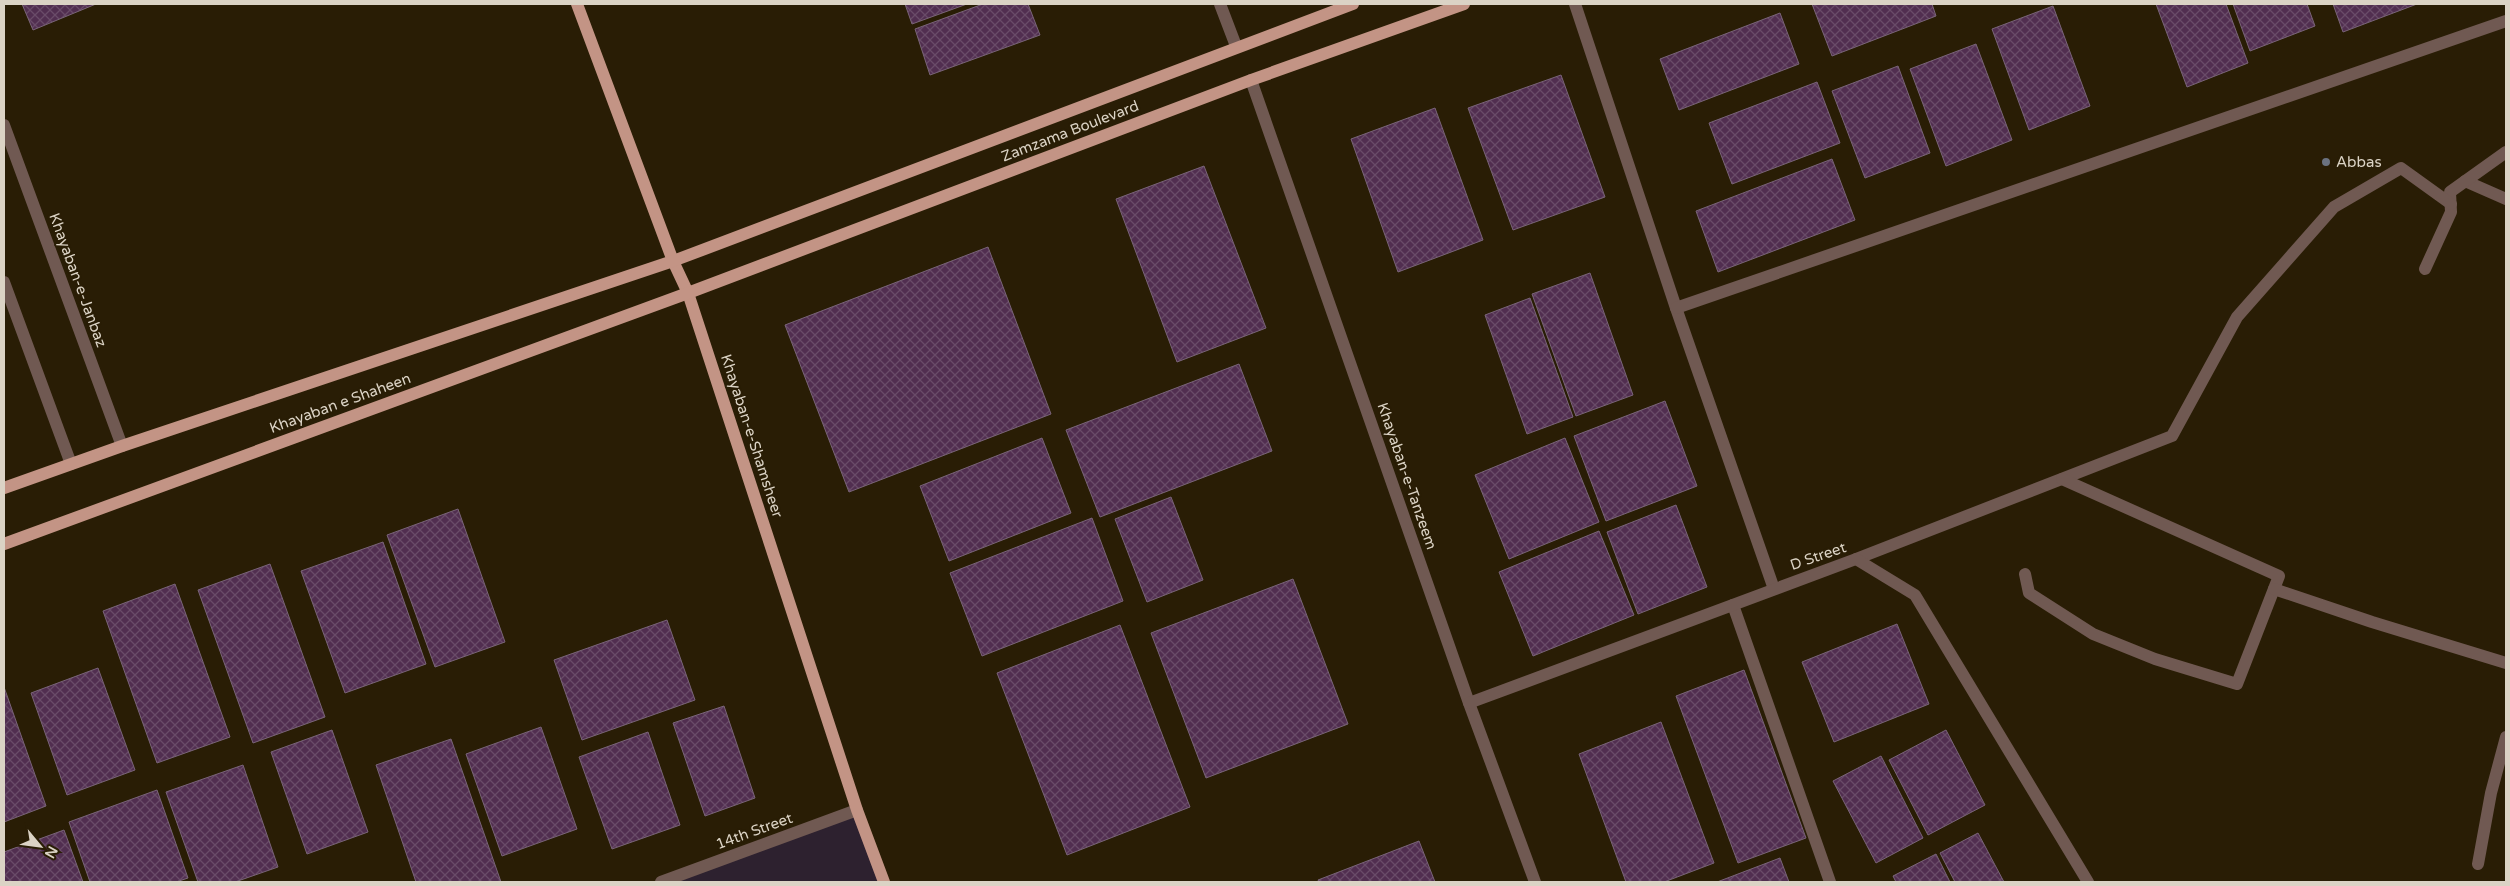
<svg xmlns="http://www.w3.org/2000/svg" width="2510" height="886" viewBox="0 0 2510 886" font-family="'Varela Round',sans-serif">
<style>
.commercial{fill:#2d212f}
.building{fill:url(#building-cross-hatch);stroke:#796478}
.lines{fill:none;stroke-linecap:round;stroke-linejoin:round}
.minor{stroke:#705952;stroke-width:12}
.major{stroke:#c39485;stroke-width:12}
.worship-dot{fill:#6b7280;stroke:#291d05;stroke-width:2}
.labels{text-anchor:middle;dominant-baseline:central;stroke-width:4;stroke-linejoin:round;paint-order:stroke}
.street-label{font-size:15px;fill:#dbd3c5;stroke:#291d05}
.poi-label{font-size:15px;fill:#dbd3c5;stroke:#291d05;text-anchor:start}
</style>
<defs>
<pattern id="building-cross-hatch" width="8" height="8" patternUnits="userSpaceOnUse" patternTransform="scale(1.25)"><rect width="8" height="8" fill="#512e50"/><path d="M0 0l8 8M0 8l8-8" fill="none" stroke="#694b68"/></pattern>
</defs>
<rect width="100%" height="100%" fill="#291d05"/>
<polygon class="commercial" points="857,810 884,882 661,882"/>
<g class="building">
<polygon points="22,4 96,4 33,30"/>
<polygon points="905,4 967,4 912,24"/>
<polygon points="983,4 1028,4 1040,35 930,75 915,29"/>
<polygon points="1812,4 1932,4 1936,16 1832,56"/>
<polygon points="2156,4 2226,4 2248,63 2187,87"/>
<polygon points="2233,4 2307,4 2315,26 2250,51"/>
<polygon points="2333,4 2417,4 2343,32"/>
<polygon points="2053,6 2090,106 2029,130 1992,29"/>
<polygon points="1780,13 1799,64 1679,110 1660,59"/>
<polygon points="1976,44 2012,140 1946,166 1910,69"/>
<polygon points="1898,66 1930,153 1865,178 1832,91"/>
<polygon points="1561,75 1605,197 1513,230 1468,108"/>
<polygon points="1817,82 1840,143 1732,184 1709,123"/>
<polygon points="1435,108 1483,240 1398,272 1351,139"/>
<polygon points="1832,159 1855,220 1718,272 1696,211"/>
<polygon points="1204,166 1266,328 1177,362 1116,199"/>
<polygon points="988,247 1051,414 849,492 785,325"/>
<polygon points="1590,273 1633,395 1576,416 1532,294"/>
<polygon points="1530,298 1573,417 1527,434 1485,315"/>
<polygon points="1239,364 1272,451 1100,517 1066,430"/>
<polygon points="1665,401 1697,486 1606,521 1574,436"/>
<polygon points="1042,438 1071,513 949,561 920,486"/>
<polygon points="1565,438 1599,522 1509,559 1475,475"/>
<polygon points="1171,497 1203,580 1147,602 1115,519"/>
<polygon points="1676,505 1707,587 1638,614 1607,532"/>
<polygon points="458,509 505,642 435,667 387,535"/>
<polygon points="1092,518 1123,601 982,656 950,573"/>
<polygon points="1599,531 1634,615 1533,656 1499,572"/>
<polygon points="383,542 426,664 345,693 301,571"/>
<polygon points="270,564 325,717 253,743 198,590"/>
<polygon points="1293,579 1348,724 1206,778 1151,633"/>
<polygon points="175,584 230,737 157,763 103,611"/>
<polygon points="667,620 695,700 582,740 554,660"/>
<polygon points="1897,624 1929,704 1834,742 1802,662"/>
<polygon points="1120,625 1190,807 1067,855 997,673"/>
<polygon points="98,668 135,770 67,795 31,693"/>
<polygon points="1744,670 1806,838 1738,863 1676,696"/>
<polygon points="4,687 46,806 4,822"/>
<polygon points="724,706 755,798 705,816 673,723"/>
<polygon points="1661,722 1714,863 1664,882 1626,882 1579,754"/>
<polygon points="541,727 577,829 502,856 466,754"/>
<polygon points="332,730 368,832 307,854 271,752"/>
<polygon points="1946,730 1985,805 1928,835 1889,760"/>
<polygon points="648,732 680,825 612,849 579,757"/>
<polygon points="451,739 501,882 416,882 376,765"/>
<polygon points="1881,756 1923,838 1876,863 1833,781"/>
<polygon points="243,765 278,867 235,882 198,882 166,792"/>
<polygon points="157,790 188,878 176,882 90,882 69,822"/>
<polygon points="64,830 83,882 4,882 4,852"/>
<polygon points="1978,833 2004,882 1955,882 1940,853"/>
<polygon points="1419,841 1435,882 1319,882 1318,880"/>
<polygon points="1936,854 1950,882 1896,882 1893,876"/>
<polygon points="1780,858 1789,882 1717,882"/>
</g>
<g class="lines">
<g class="minor">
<polyline points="1220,4 1236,46"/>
<polyline points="1575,4 1676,308 1774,589"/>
<polyline points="1251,80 1469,703 1535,882"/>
<polyline points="4,125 122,446"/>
<polyline points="2465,181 2506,199"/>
<polyline points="2425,269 2451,212 2450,192 2506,152"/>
<polyline points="4,282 71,464"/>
<polyline points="1676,308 2506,21"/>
<polyline points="1856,559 2172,436 2237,317 2334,207 2401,168 2451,204"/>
<polyline points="2025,574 2029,593 2093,634 2155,659 2237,684 2279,576 2062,479"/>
<polyline points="2274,589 2372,622 2506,663"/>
<polyline points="1733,605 1830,882"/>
<polyline points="1469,703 1856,559 1915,595 2088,882"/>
<polyline points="2478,864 2491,793 2506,737"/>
<polyline points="661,882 857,810"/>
</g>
<g class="major">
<polyline points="577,4 673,261 688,293 857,810 884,882"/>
<polyline points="4,488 122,446 673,261 1353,4"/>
<polyline points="4,544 688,293 1251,80 1464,4"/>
</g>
</g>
<circle class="worship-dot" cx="2326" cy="162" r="5"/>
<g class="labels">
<g class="street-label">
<text transform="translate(1070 131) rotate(-21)">Zamzama Boulevard</text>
<text transform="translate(78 280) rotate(70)">Khayaban-e-Janbaz</text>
<text transform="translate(340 403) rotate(-20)">Khayaban e Shaheen</text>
<text transform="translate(752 436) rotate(72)">Khayaban-e-Shamsheer</text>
<text transform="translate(1407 476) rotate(71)">Khayaban-e-Tanzeem</text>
<text transform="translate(1818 556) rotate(-19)">D Street</text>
<text transform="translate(754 831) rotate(-20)">14th Street</text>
</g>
<g class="poi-label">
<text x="2336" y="162">Abbas</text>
</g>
</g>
<rect width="2510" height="886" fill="none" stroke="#dbd3c5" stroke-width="10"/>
<g transform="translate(40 846) rotate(119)" stroke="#291d05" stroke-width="4" paint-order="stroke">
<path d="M0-4L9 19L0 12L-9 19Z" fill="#dbd3c5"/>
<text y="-8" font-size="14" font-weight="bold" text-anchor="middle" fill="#dbd3c5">N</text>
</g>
</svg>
